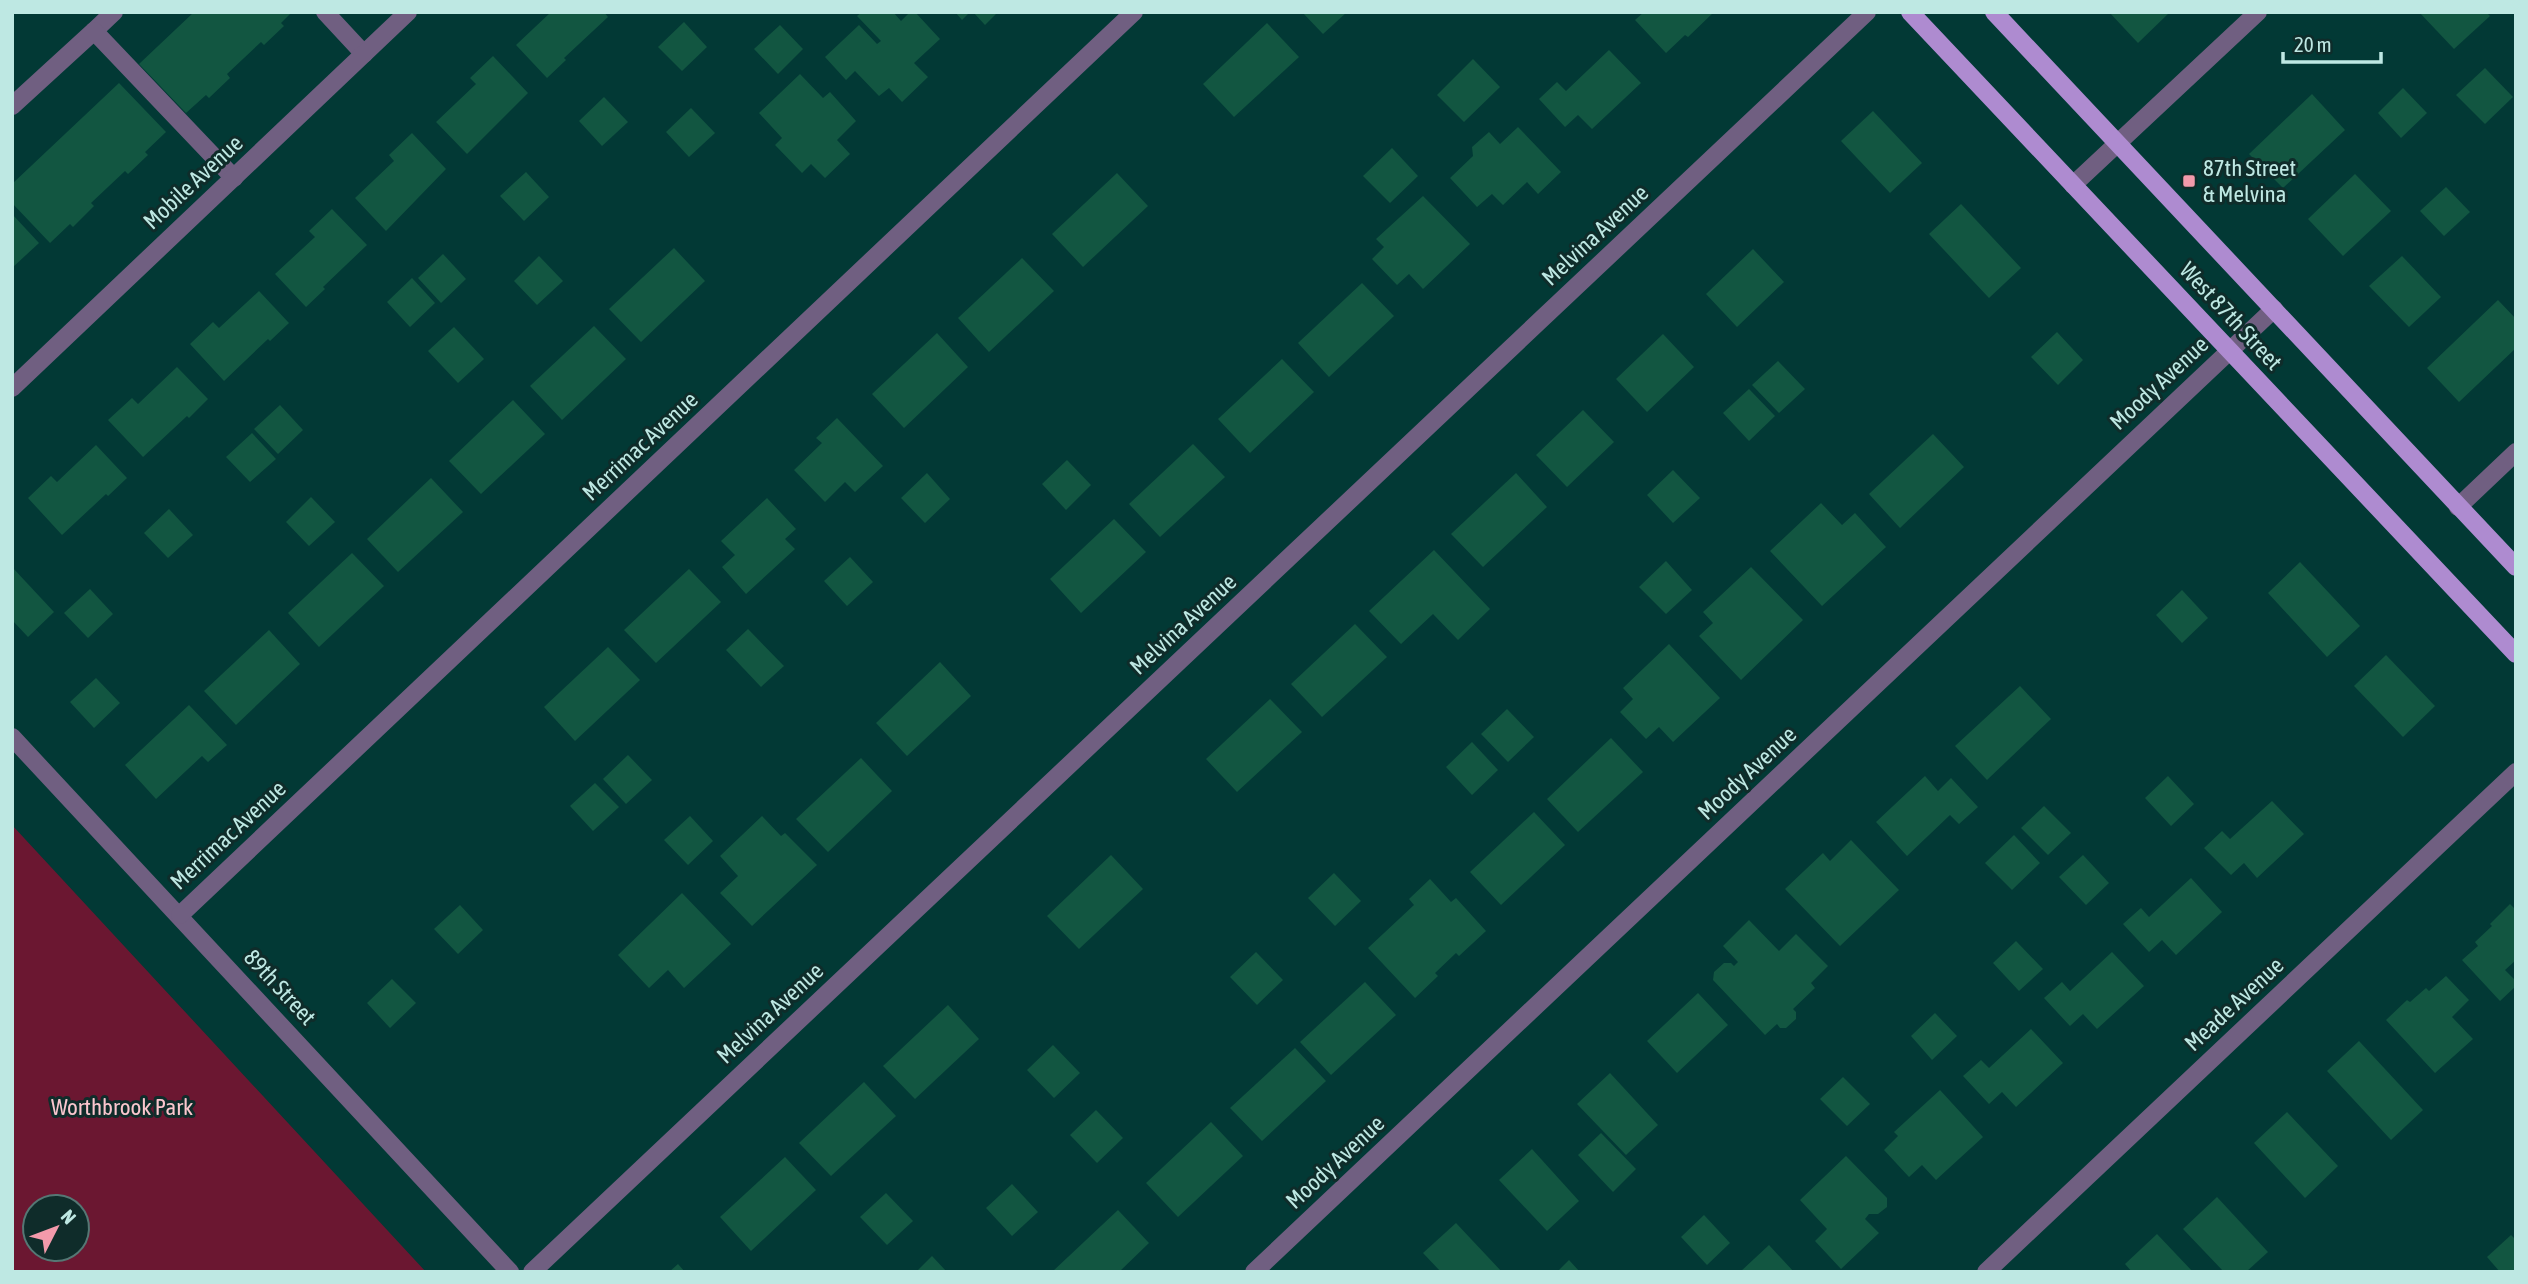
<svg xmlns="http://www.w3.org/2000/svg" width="2528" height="1284" viewBox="0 0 2528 1284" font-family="'Asap Condensed',sans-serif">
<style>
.green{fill:#6b1731;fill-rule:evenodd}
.building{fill:#125641}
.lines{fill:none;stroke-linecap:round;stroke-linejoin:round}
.minor{stroke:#705f81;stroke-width:18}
.major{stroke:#ae8bd0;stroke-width:18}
.poi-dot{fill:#f39aab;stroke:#0f2c2a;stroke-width:2.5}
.labels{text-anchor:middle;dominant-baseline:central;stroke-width:6;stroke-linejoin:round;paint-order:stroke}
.poi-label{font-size:23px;fill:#bee8e3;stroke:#0f2c2a;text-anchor:start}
.street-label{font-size:23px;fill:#bee8e3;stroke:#0f2c2a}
.park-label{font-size:23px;fill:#fbc6ce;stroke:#0f2c2a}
</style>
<rect width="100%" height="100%" fill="#023935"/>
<path class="green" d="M12,825L426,1272H12ZM35,1207H77V1249H35Z"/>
<g class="building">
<polygon points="194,12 292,12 281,23 284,26 264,45 261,42 227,74 230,78 209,98 206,95 186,113 139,64"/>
<polygon points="551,12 604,12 608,17 564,58 566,60 547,78 516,45"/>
<polygon points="862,12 893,12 901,21 910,12 915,12 940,39 914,63 928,77 902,102 889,88 879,96 855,71 846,80 825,57 859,25 877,44 881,41 857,16"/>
<polygon points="955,12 970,12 962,20"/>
<polygon points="973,12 998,12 985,25"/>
<polygon points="1302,12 1347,12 1323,34"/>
<polygon points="1644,12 1714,12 1688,37 1685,35 1666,53 1635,20"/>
<polygon points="2109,12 2170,12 2138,43"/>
<polygon points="2419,12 2486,12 2490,16 2454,49"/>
<polygon points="684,22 707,47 682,71 658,47"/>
<polygon points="1267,23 1299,57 1234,117 1203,84"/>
<polygon points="780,25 803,49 778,74 754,49"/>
<polygon points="1609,50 1641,83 1592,129 1578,115 1565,127 1539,99 1557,82 1566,91"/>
<polygon points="493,56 528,93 467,154 436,122 476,84 470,78"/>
<polygon points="1473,59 1500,87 1464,122 1437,95"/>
<polygon points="2485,68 2513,97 2485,124 2456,95"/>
<polygon points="800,74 823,98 830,92 856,121 837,140 850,154 825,178 811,164 802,173 775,145 782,138 759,113"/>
<polygon points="119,83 166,132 145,152 148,155 128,174 125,171 91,203 94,206 73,227 70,224 50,243 12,203 12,184"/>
<polygon points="2403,88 2427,113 2401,138 2378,113"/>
<polygon points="2312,94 2345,130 2283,188 2249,154"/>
<polygon points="604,97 628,122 602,146 579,121"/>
<polygon points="691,108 715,133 689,157 666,132"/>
<polygon points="1873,111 1922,163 1890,193 1841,141"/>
<polygon points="1518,127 1561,172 1538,194 1527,182 1503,205 1492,194 1477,207 1450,178 1473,156 1472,147 1489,132 1500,144"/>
<polygon points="412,133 446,169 386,231 355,198 394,161 389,155"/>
<polygon points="1392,148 1418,176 1390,203 1363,176"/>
<polygon points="526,172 549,197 524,221 500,196"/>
<polygon points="1117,173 1148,206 1083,267 1052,234"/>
<polygon points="2355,174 2391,211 2343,256 2308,219"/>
<polygon points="2446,187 2470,212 2444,236 2420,211"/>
<polygon points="1423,196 1470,244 1423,289 1409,274 1397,285 1372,259 1384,247 1376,239"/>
<polygon points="1961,204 2021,268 1989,298 1929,234"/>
<polygon points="332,209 367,245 323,287 325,289 306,307 275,274 315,237 309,231"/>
<polygon points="12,214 39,243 12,268"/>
<polygon points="674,248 705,281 641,342 609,309"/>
<polygon points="1753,249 1784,282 1737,327 1706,294"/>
<polygon points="443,254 466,279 441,303 418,278"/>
<polygon points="539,256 563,281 537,305 514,281"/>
<polygon points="2402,256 2441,297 2409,327 2369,286"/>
<polygon points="1022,258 1054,291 989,352 958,318"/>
<polygon points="412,278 435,303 410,327 387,302"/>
<polygon points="1362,283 1394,316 1329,377 1298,343"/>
<polygon points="259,291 289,323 270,341 268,339 224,381 190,344 213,322 219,328"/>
<polygon points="2498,300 2516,319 2514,331 2516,333 2516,348 2459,402 2427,368"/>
<polygon points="594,326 626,359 562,420 530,386"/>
<polygon points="454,327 484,359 458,383 428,351"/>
<polygon points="2057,332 2083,360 2058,385 2031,357"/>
<polygon points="937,333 968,367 904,428 872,394"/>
<polygon points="1663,334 1694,367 1647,412 1616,379"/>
<polygon points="1282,359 1314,392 1250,453 1218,419"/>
<polygon points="1778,361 1805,389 1779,413 1752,385"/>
<polygon points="177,367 208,399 189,418 187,416 143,457 108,420 132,398 138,404"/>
<polygon points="1749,389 1775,416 1749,441 1723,413"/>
<polygon points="513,400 545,434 481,494 449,461"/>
<polygon points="280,405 303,430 278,454 254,429"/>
<polygon points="1583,410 1614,442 1567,487 1536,455"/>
<polygon points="837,418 883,466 855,492 845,482 825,502 794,470 822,443 816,438"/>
<polygon points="252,433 276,459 250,482 226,457"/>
<polygon points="1933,434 1964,467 1900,528 1869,494"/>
<polygon points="1193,444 1225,477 1160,537 1129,504"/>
<polygon points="96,445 127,478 108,496 106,494 62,535 28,498 51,476 57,482"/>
<polygon points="1067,460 1091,485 1066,510 1042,484"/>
<polygon points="1673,470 1700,498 1673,523 1647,495"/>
<polygon points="927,473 950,499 925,523 901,498"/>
<polygon points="1516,473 1547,507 1483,567 1451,534"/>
<polygon points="431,478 463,512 398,572 367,539"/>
<polygon points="311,497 335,522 309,546 286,522"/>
<polygon points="767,498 796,529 785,539 795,549 746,594 722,567 735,555 721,541"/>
<polygon points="1821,503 1842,525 1855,513 1886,547 1822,606 1770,551"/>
<polygon points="169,509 193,535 168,558 144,533"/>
<polygon points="1114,519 1146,552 1081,613 1050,579"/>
<polygon points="1434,550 1490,609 1458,640 1433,614 1401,644 1369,611"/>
<polygon points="352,553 384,586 319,647 288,613"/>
<polygon points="850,557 873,582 847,606 824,581"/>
<polygon points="1666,561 1692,590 1666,614 1639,587"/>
<polygon points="2300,562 2360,626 2327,657 2268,593"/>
<polygon points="12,567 54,612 28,637 12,620"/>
<polygon points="1751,567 1803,620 1741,680 1699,636 1713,623 1703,612"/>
<polygon points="689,569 721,602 656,663 624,630"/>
<polygon points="90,589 113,614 88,638 64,613"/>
<polygon points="2182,590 2208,618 2182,643 2156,615"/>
<polygon points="1355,624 1387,657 1322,717 1291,684"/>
<polygon points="748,629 784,666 761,687 726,650"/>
<polygon points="269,630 300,664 236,725 204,691"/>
<polygon points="1669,644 1720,698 1673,742 1659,727 1646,739 1620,712 1633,699 1623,688"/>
<polygon points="608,647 640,680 575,741 544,707"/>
<polygon points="2386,655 2435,706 2403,737 2354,686"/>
<polygon points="940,662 971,696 907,756 876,723"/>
<polygon points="96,678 120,703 94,728 70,702"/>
<polygon points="2020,686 2051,719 1987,780 1955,746"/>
<polygon points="1270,699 1302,732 1237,792 1206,759"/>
<polygon points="189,705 227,745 208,762 202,756 156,799 125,765"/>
<polygon points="1507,709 1534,737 1508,762 1481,734"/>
<polygon points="1611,738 1643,772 1578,832 1547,799"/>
<polygon points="1472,742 1498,770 1472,795 1446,767"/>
<polygon points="628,755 652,780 626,804 603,779"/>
<polygon points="861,758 892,791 828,852 796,819"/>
<polygon points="1925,776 1938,791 1951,778 1978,807 1959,824 1950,815 1907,856 1876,822"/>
<polygon points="2168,776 2194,804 2171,826 2145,798"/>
<polygon points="595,783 619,807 593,831 570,806"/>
<polygon points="2272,801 2304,834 2257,878 2244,863 2231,875 2204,848 2222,831 2230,839"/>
<polygon points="2044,806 2071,833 2048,855 2021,828"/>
<polygon points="1534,812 1565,845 1501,905 1470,872"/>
<polygon points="690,816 713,841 688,865 664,840"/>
<polygon points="762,816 781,836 785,833 817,865 752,926 720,893 738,876 720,856"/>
<polygon points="2014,835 2040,863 2012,890 1985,863"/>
<polygon points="1851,840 1899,890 1840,946 1785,889 1823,853 1830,861"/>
<polygon points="1111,855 1143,889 1079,949 1047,916"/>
<polygon points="2083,855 2109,883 2086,905 2059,877"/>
<polygon points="1334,873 1361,901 1335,926 1308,898"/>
<polygon points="2191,878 2222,912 2176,955 2162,940 2149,952 2123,924 2141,908 2149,917"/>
<polygon points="1430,879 1451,902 1456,898 1486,931 1459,956 1456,953 1435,973 1438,976 1415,998 1368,948 1414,905 1409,899"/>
<polygon points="682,893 731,944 684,988 668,970 649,988 618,955"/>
<polygon points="2510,904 2516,910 2516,960 2505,970 2516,981 2516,986 2500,1001 2462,960 2478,946 2475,942 2492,926 2490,924"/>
<polygon points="460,905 483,930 458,954 434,929"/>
<polygon points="1749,920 1779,951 1796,934 1828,966 1811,983 1815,988 1793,1009 1796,1012 1796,1019 1786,1028 1780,1028 1777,1024 1765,1035 1713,980 1714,972 1724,963 1731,963 1734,966 1738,962 1723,946"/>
<polygon points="2016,941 2043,969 2019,991 1993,963"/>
<polygon points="1256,952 1283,980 1257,1005 1230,977"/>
<polygon points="2112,952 2144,986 2097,1029 2083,1014 2070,1026 2044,998 2062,982 2070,991"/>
<polygon points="2446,976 2469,1000 2452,1017 2473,1039 2435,1073 2386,1020 2407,1000 2410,1002 2426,988 2429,991"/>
<polygon points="392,979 416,1003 390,1028 367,1003"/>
<polygon points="1365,982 1396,1015 1331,1075 1300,1042"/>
<polygon points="1698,993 1728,1025 1677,1073 1647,1041"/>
<polygon points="948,1005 979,1039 915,1099 883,1066"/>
<polygon points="1935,1013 1957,1036 1932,1060 1911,1036"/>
<polygon points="2031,1029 2063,1063 2016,1107 2002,1092 1989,1104 1963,1076 1981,1060 1989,1068"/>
<polygon points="2359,1041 2423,1110 2391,1140 2327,1071"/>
<polygon points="1053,1045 1080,1073 1054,1098 1027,1070"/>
<polygon points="1295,1048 1326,1081 1262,1141 1230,1108"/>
<polygon points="1610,1073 1658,1125 1626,1155 1577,1104"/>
<polygon points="1843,1077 1870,1104 1847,1126 1820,1099"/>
<polygon points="864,1082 896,1116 831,1176 799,1143"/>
<polygon points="1940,1090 1983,1137 1936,1180 1922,1165 1909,1177 1884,1150 1898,1136 1894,1132"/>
<polygon points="1096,1110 1123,1138 1097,1163 1070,1135"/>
<polygon points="2287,1112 2338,1166 2305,1198 2254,1143"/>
<polygon points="1211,1122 1243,1156 1178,1217 1146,1183"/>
<polygon points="1601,1133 1636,1169 1613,1192 1578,1155"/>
<polygon points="1532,1149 1579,1201 1547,1231 1499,1180"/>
<polygon points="1846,1156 1887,1198 1887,1207 1878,1214 1869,1214 1865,1219 1879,1233 1841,1269 1815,1241 1827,1229 1800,1200"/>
<polygon points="785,1157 816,1190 751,1251 720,1217"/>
<polygon points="1012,1184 1038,1212 1012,1236 986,1208"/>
<polygon points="886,1193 913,1221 887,1245 860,1217"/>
<polygon points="2217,1197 2268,1252 2246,1272 2224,1272 2183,1229"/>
<polygon points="1118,1210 1149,1243 1119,1272 1052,1272"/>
<polygon points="1704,1215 1730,1243 1707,1265 1681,1237"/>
<polygon points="1456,1223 1502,1272 1441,1272 1423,1253"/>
<polygon points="2157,1234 2193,1272 2132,1272 2125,1264"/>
<polygon points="2511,1235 2516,1240 2516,1272 2500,1272 2487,1257"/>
<polygon points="1769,1245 1794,1272 1740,1272"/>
<polygon points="932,1256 947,1272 916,1272"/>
<polygon points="1569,1260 1580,1272 1557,1272"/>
<polygon points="678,1264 685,1272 669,1272"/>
</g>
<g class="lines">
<g class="minor">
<polyline points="325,12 364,54"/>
<polyline points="94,31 114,12"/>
<polyline points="12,106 94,31 234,178"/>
<polyline points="2073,185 2258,12"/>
<polyline points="12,388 408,12"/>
<polyline points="2458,507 2516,452"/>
<polyline points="12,737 510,1272"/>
<polyline points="180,915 1134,12"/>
<polyline points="532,1272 1867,12"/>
<polyline points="1254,1272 2274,309"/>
<polyline points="1986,1272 2516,772"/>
</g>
<g class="major">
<polyline points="1910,12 2516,654"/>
<polyline points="1994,12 2516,567"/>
</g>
</g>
<rect class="poi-dot" x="2182" y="174" width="14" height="14" rx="3.5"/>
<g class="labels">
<g class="poi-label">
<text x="2203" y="168">87th Street<tspan x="2203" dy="26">&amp; Melvina</tspan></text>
</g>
<g class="street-label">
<text transform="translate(193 182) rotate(-43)">Mobile Avenue</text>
<text transform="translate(1595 235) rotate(-43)">Melvina Avenue</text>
<text transform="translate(2231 316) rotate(47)">West 87th Street</text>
<text transform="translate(2159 383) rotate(-43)">Moody Avenue</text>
<text transform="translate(640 446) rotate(-43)">Merrimac Avenue</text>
<text transform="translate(1183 624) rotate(-43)">Melvina Avenue</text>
<text transform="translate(1747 773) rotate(-43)">Moody Avenue</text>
<text transform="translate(228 835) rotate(-43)">Merrimac Avenue</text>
<text transform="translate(280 987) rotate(47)">89th Street</text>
<text transform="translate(2234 1004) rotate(-43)">Meade Avenue</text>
<text transform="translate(770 1013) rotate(-43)">Melvina Avenue</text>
<text transform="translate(1335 1162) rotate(-43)">Moody Avenue</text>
</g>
<g class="park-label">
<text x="122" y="1107">Worthbrook Park</text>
</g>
</g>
<rect width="2528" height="1284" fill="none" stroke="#bee8e3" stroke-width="28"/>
<g transform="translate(56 1228) rotate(48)"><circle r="33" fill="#0f2c2a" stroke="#557774" stroke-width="2"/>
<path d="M0-5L12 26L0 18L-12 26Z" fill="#f39aab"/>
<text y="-10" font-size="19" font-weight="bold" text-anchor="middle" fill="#bee8e3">N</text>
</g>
<path d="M2283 52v10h98v-10" fill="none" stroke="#bee8e3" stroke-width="3.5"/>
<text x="2294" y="52" font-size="21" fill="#bee8e3" stroke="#0f2c2a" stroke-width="5" paint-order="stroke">20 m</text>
</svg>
